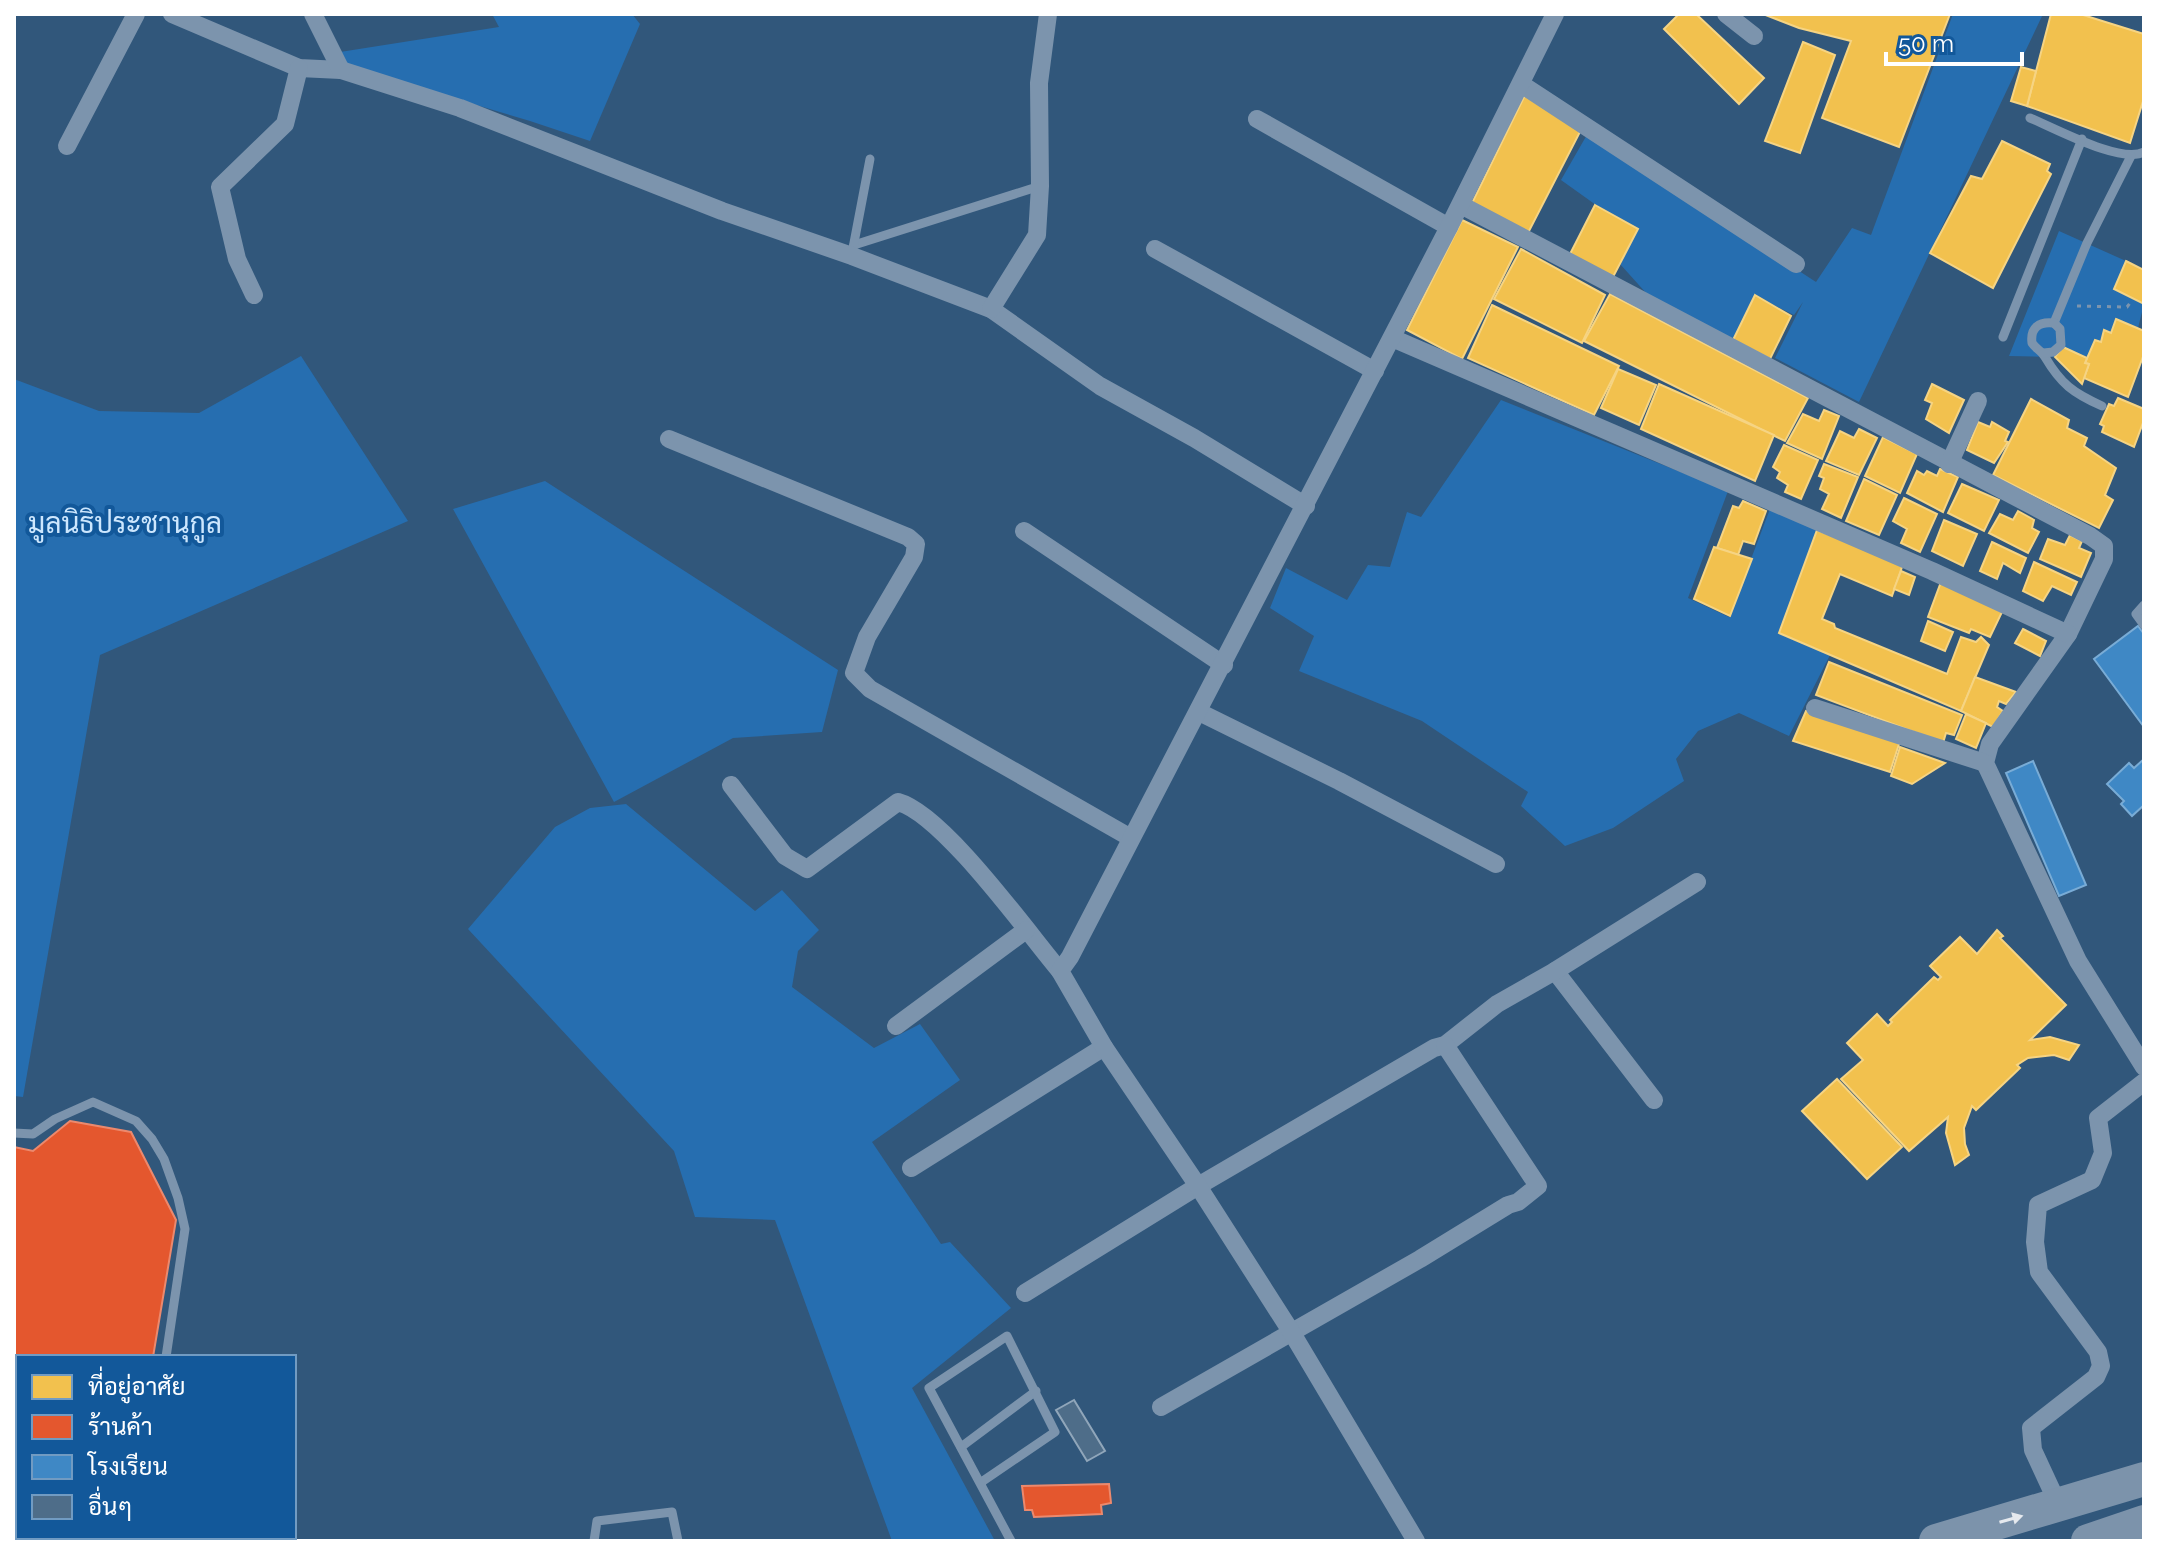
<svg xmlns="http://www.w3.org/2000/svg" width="2158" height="1555" viewBox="0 0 2158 1555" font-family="Raleway,Sarabun,sans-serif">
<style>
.green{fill:#266eb0}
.homes{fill:#f2c14e;stroke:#f6d483;stroke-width:2}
.shops{fill:#e4572e;stroke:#ec896d;stroke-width:2}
.schools{fill:#3f88c5;stroke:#79acd6;stroke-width:2}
.building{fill:#4e6d89;stroke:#90a6ba;stroke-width:2}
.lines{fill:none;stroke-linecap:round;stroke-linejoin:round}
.path{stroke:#7c94ad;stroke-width:3;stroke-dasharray:4 6;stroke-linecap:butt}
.lane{stroke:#7c94ad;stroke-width:9}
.street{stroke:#7c94ad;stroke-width:18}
.highway{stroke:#7c93ab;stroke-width:34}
.oneway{fill:#e5e9ee}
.labels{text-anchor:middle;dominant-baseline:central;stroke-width:8;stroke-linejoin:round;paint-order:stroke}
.park-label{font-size:28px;fill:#cde7fe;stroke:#12589a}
</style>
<rect width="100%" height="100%" fill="#31577b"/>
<g class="green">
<polygon points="492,14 632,14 640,24 590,141 530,121 348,67 340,52 499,27"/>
<polygon points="1953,14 2043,14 1859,402 1775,358 1803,302 1794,315 1755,296 1733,340 1647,294 1620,264 1638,229 1596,205 1561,180 1588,133 1816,282 1852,228 1871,235"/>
<polygon points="2059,231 2126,261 2114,289 2144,304 2138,328 2116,320 2111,333 2105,330 2101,342 2095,341 2087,358 2063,347 2055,357 2009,356"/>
<polygon points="301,356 408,521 100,655 23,1097 14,1096 14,379 99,411 199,413"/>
<polygon points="1501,400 1728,491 1688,598 1729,617 1770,509 1817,530 1779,633 1830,655 1789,736 1739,713 1698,731 1676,759 1684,781 1613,828 1565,846 1521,806 1528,792 1422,721 1299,671 1314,636 1270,608 1286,568 1347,600 1368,565 1390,567 1407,512 1421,517"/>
<polygon points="545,481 838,670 822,732 733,738 614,802 453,509"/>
<polygon points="626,804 755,911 782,890 819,930 798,951 792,987 874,1048 920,1024 960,1080 872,1142 941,1244 950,1242 1011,1308 912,1388 995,1541 892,1541 775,1220 695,1217 674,1151 468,929 555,827 590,808"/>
</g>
<g class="homes">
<polygon points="1679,14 1696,14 1764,78 1739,104 1664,29"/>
<polygon points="1763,14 1950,14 1899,147 1822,118 1851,41 1799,28"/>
<polygon points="2051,14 2080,14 2144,34 2144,98 2130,143 2027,106"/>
<polygon points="1803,42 1835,55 1800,153 1765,141"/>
<polygon points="2021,67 2036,71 2027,106 2011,101"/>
<polygon points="1525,95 1582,128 1528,233 1471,205"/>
<polygon points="2002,141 2050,164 2047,171 2051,174 1993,288 1930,253 1971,176 1982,179"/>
<polygon points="1595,205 1638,229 1613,277 1570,254"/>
<polygon points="1462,220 1518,247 1462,359 1407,330"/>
<polygon points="1521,249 1605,295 1582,343 1494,299"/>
<polygon points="2126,261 2144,270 2144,304 2114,289"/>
<polygon points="1610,294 1808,398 1785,441 1584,341"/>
<polygon points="1755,295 1791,316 1770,359 1733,340"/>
<polygon points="1492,305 1619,366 1594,415 1468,358"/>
<polygon points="2116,319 2144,331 2144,354 2128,397 2084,378 2089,364 2085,363 2095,340 2101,342 2104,330 2111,333"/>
<polygon points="2063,347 2087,358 2085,363 2089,364 2082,384 2055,357"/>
<polygon points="1618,369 1656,385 1639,425 1601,408"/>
<polygon points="1659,384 1774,435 1755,481 1641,429"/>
<polygon points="1932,384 1964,400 1949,433 1926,419 1932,403 1925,400"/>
<polygon points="2118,398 2144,409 2144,420 2134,447 2102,432 2104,426 2100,424 2109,404 2114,406"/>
<polygon points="2031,399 2069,420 2067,428 2087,438 2084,446 2116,468 2105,495 2113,500 2099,528 1993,475"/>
<polygon points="1824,410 1839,416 1822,459 1787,443 1803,414 1819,421"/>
<polygon points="1978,422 1990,427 1992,422 2009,432 2005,441 2008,442 1994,463 1967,450"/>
<polygon points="1859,429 1877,438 1859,475 1826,461 1840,431 1854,438"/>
<polygon points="1883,437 1917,454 1900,493 1865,476"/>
<polygon points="1784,445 1818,460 1801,499 1785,492 1788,485 1777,478 1780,472 1773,467"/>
<polygon points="1824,464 1858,477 1841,518 1822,509 1829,494 1820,489 1824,478 1819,476"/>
<polygon points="1940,469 1958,477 1943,512 1907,493 1917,471 1924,475 1927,471 1937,476"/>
<polygon points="1864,479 1897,495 1879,535 1846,521"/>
<polygon points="1962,484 1999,500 1984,531 1948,513"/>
<polygon points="1904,498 1937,514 1920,552 1901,543 1907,529 1893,521"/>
<polygon points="1743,501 1766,511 1754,544 1743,541 1738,555 1717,548 1733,506 1739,508"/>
<polygon points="2018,511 2034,520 2032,528 2039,532 2028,553 1989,533 2000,514 2013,520"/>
<polygon points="1944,520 1977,534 1963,566 1932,551"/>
<polygon points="1817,530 1903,564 1892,596 1840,574 1822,619 1834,624 1835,628 1947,674 1961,637 1976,642 1981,637 1989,645 1961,711 1779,633"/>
<polygon points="2070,535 2082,541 2079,548 2091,553 2081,577 2040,559 2048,539 2065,545"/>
<polygon points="1992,542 2026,558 2020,573 2003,563 1997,579 1980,571"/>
<polygon points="1714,547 1752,559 1730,616 1694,599"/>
<polygon points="2034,562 2077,582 2071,595 2052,586 2043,601 2023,591"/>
<polygon points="1901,571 1915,577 1909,595 1894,589"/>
<polygon points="1941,582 2002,612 1990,637 1971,629 1969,633 1928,617"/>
<polygon points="1928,621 1953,632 1945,651 1921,641"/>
<polygon points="2023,629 2046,641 2040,656 2015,643"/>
<polygon points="1829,662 1962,715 1954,735 1946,733 1943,743 1816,695"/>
<polygon points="1975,677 2016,692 2006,704 1999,701 1997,707 2003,711 1993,727 1961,711"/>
<polygon points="1806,711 1900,741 1890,772 1793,741"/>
<polygon points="1966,714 1986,723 1976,748 1956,739"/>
<polygon points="1900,747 1945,763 1912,784 1891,776"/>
<polygon points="1997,930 2003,936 2000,938 2066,1005 2030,1040 2050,1037 2079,1045 2069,1060 2054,1055 2028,1058 2017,1065 2020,1068 1976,1110 1972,1106 1964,1128 1965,1144 1969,1155 1955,1165 1946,1133 1948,1117 1909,1151 1841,1079 1863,1060 1847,1043 1877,1014 1888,1026 1892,1022 1890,1020 1934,977 1938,980 1941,977 1930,966 1960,937 1977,954"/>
<polygon points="1837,1079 1902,1147 1867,1179 1802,1111"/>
</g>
<g class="shops">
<polygon points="70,1121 131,1132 176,1220 153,1357 18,1357 18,1523 14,1524 14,1147 33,1151"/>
<polygon points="1109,1484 1111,1503 1101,1505 1102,1514 1034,1517 1032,1510 1025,1510 1022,1486"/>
</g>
<g class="schools">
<polygon points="2138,626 2144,634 2144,727 2094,659"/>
<polygon points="2144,759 2144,805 2132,816 2121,804 2124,801 2107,784 2129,763 2134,768"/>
<polygon points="2033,761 2086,885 2059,896 2006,773"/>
</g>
<polygon class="building" points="1074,1400 1105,1451 1087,1461 1056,1410"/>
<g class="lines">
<polyline class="path" points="2077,306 2127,307 2130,303"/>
<g class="lane">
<path d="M2030,118C2055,128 2120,164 2144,152"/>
<polyline points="854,245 1040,186"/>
<polyline points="853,248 870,159"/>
<polyline points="2054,323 2087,243 2131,156"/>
<path d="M2054,323C2039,321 2030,328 2032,343C2036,349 2042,351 2045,357C2061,384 2073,393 2102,406"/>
<polyline points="2003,337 2082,139"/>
<polyline points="2044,353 2053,352 2061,345 2060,329 2054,323"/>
<polyline points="2144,605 2136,614 2144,625"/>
<polyline points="14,1133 33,1134 55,1119 93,1102 136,1121 152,1139 164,1159 178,1198 185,1229 166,1357"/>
<polyline points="961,1447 1036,1391"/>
<polyline points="980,1483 1055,1432 1007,1336 929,1388 1011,1541"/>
<polyline points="89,1537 90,1541"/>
<polyline points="33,1541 79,1537"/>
<polyline points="144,1541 145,1537"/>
<polyline points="594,1541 597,1521 672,1512 678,1541"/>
</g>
<g class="street">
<polyline points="172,14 299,68 341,70 460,108 722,211 852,256 991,309 1100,386 1194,438 1306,506"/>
<polyline points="313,14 341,70"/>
<polyline points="1726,14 1754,36"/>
<polyline points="1521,84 1796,264"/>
<polyline points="1257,119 1449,227"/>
<polyline points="67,146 136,14"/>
<polyline points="1461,205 2090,536 2104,546 2104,559 2068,634 1990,744 1985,763 2078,961 2144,1067"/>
<polyline points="1155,249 1375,371"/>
<polyline points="254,295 237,259 220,187 285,124 299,68"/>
<polyline points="991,309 1037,235 1040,186 1039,83 1048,14"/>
<polyline points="1392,338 1932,571 2068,634"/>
<polyline points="669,439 908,537 916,544 914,557 867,637 854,673 870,689 1131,838"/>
<polyline points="1949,464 1978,401"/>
<polyline points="1024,531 1224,665"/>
<polyline points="1815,708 1985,763"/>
<polyline points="1199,712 1339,781 1496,864"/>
<path d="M731,785L785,856L807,869L898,802C943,814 1027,932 1060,971"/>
<polyline points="1555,971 1654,1100"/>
<polyline points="896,1026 1026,930"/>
<polyline points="911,1168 1104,1047"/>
<polyline points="1025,1293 1198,1186 1434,1048 1445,1045 1497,1004 1555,971 1697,882"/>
<polyline points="1161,1407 1420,1259 1508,1205 1518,1202 1538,1186 1445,1045"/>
<polyline points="2058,1504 2033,1450 2031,1428 2096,1377 2101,1366 2098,1352 2039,1272 2035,1242 2038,1205 2092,1180 2103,1153 2098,1118 2144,1082"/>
<polyline points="1416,1541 1292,1333 1198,1186 1104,1047 1060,971 1070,957 1449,227 1555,14"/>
</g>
<g class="highway">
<polyline points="1936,1541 2144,1479"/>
<polyline points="2088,1541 2144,1522"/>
</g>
</g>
<defs><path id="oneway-solid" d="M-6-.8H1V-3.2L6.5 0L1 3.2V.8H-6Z" transform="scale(2)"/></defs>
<use class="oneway" href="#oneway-solid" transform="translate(2011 1519) rotate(-16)"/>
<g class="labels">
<g class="park-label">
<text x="125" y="523">มูลนิธิประชานุกูล</text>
</g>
</g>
<rect width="2158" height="1555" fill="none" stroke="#ffffff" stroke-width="32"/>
<rect x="16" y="1355" width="280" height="184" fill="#12589a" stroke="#719bc2" stroke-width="2"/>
<rect x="32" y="1375" width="40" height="24" fill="#f2c14e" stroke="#719bc2" stroke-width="2"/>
<text x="88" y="1395" font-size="24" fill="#ffffff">ที่อยู่อาศัย</text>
<rect x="32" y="1415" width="40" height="24" fill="#e4572e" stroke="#719bc2" stroke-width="2"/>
<text x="88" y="1435" font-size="24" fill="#ffffff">ร้านค้า</text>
<rect x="32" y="1455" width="40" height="24" fill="#3f88c5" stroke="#719bc2" stroke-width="2"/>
<text x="88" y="1475" font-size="24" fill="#ffffff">โรงเรียน</text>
<rect x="32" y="1495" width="40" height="24" fill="#4e6d89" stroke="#719bc2" stroke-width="2"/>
<text x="88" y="1515" font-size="24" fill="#ffffff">อื่นๆ</text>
<path d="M1886 52v12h136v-12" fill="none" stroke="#ffffff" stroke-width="4"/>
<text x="1898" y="52" font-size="24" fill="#ffffff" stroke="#12589a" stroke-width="6" paint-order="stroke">50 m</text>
</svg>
